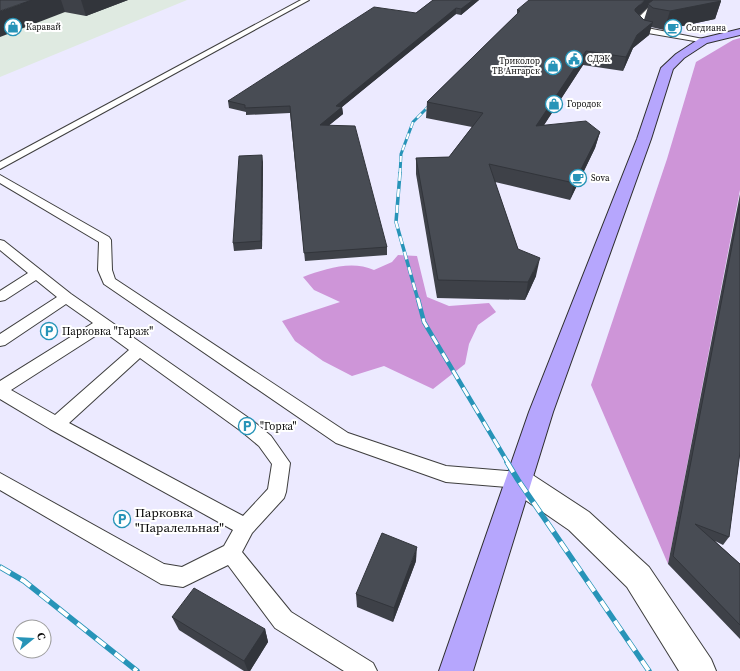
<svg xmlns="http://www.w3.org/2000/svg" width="740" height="671" viewBox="0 0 740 671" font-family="'Source Serif 4',serif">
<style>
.industrial{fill:#dfeae1}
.forest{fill:#ce95d8}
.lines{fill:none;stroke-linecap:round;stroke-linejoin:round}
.lane-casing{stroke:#3e3e3e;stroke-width:2}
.street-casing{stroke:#3e3e3e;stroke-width:2}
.secondary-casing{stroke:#2d2d2d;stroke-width:2}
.lane{fill:#fff;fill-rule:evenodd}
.street{fill:#fff;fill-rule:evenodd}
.secondary{fill:#b6a6fd;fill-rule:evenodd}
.rail-far3-casing{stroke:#2794b8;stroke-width:3}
.rail-far2-casing{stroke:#2794b8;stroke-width:3.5}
.rail-far1-casing{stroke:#2794b8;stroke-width:4.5}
.rail-casing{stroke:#2794b8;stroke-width:5.5}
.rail-far3{stroke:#fff;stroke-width:2;stroke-dasharray:6;stroke-linecap:butt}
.rail-far2{stroke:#fff;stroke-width:2.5;stroke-dasharray:8;stroke-linecap:butt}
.rail-far1{stroke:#fff;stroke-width:3;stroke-dasharray:10;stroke-linecap:butt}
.rail{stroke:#fff;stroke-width:4;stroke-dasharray:12;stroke-linecap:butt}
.wall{fill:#3e4148;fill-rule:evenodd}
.shaded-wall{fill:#32353b}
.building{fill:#484c54;stroke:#32353b}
.labels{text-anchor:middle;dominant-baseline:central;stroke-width:4;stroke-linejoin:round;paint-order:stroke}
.far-poi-label{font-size:9px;fill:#0b0b0b;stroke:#fff;text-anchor:start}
.poi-label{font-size:11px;fill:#0b0b0b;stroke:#fff;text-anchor:start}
.near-poi-label{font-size:13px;fill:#0b0b0b;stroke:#fff;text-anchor:start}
</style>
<rect width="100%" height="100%" fill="#eceaff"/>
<polygon class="industrial" points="0,0 187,0 0,77"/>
<g class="forest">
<polygon points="740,38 740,190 668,564 591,385 667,159 696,62 733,40"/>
<path d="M398,255L417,256L427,297L449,306L489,303L496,312L478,325L469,344L465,364L433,389L384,366L352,376L323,361L295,341L282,321L340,302L314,290L303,277C325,269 351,260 374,270L392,262Z"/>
</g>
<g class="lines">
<g class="lane-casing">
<g id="lane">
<polygon points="301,0 309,0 0,169 0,162"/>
<polygon points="656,0 663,0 641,23 647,28 703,39 707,41 706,43 642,32 633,23"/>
<polygon points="0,175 109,237 111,240 112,270 115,279 348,433 446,466 518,472 525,474 527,480 525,486 518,488 446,482 336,443 104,284 98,270 99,242 0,183"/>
<path d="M0,240L4,241L71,294L253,421L271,436L290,463L286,492L284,498L252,533L242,552L291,612L373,663L377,671H344L275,628L228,565L183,587L161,584L0,490V473L164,564L182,567L224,546L233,530L50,429L0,399V381L93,323L66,304L5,345L0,346V334L57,297L36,280L5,300L0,301V291L28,273L0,250ZM103,331L129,350L55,415L11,390ZM140,358L241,431L259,446L272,464L268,489L243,516L69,423Z"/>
</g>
</g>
<g class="street-casing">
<polygon id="street" points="518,468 528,472 589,512 649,567 711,659 716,671 679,671 627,587 569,530 508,488 504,480 508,472"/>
</g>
<g class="secondary-casing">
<polygon id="secondary" points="740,29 740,35 707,43 684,58 673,69 651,139 553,412 473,671 439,671 529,412 637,139 661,68 676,54 699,39"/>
</g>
<use href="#lane" class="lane"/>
<use href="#street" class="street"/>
<use href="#secondary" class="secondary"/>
<g class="rail-far3-casing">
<polyline id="rail-far3" points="400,174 401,154 413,122 434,101"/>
</g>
<g class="rail-far2-casing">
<polyline id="rail-far2" points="400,173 396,222 418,300"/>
</g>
<g class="rail-far1-casing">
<polyline id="rail-far1" points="418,299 424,322 508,463"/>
</g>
<g class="rail-casing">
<g id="rail">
<polyline points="507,462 518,480 649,671"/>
<polyline points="0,567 24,581 137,671"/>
</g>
</g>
<use href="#rail-far3" class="rail-far3"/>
<use href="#rail-far2" class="rail-far2"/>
<use href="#rail-far1" class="rail-far1"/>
<use href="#rail" class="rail"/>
</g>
<g class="wall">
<polygon points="0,0 128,0 86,16"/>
<polygon points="433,0 479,0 461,15 456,14 342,107 343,114 329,125 387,247 387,255 305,261 290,113 246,115 246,112 229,108 228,101 416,13"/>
<path d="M721,1L715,19L664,30L651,27L649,35L633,48L623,71L583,65L544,125L600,132L595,148L570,200L495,182L518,249L536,276L525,300L437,298L416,174V158L449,157L472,127L426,118L427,102L517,14V10ZM648,7L644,20L639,15Z"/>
<polygon points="263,162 262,249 234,251 233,243"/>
<polygon points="740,194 740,452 729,537 723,545 715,541 740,564 740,639 668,564"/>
<polygon points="416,561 393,622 357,607 356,594"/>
<polygon points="172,617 265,629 268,642 250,671 244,671 179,630"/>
</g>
<g class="shaded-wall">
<polygon points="32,0 61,0 65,12 0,37 0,11"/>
<polygon points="81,0 128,0 86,16"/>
<polygon points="473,0 479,0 461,15 461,9"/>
<polygon points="645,0 655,0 648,4 648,7 632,22 635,9"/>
<polygon points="721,1 715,19 664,30 670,11"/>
<polygon points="456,8 456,14 342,107 343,114 321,132 320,125 336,106"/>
<polygon points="653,22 649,35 633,48 623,71 626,57 637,35"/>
<polygon points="586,51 583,65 533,142 536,126"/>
<polygon points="600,132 595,148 570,200 574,183"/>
<polygon points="262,155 263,162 262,249 261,241"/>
<polygon points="540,258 536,276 525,300 528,282"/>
<polygon points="417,547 416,561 393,622 394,608"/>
<polygon points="265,629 268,642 250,671 248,671 244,661"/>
</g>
<g class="building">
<polygon points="0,0 32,0 0,11"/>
<polygon points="433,0 473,0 461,9 456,8 336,106 342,107 320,125 355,126 387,247 304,253 290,106 245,108 245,105 228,101 374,7 416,13"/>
<polygon points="529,0 645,0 635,9 635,11 644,20 653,22 637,35 626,57 586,51 536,126 586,121 600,132 574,183 489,164 518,249 540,258 528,282 438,280 416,158 449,157 483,113 427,102 520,11 517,10"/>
<polygon points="653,0 719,0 721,1 670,11 653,8 648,4"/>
<polygon points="262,155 261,241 233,243 239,156"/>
<polygon points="740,204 740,452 729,537 695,524 740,564 740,625 673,556"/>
<polygon points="382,533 417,547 394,608 356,594"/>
<polygon points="194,588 265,629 244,661 172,617"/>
</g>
<defs>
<g id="shop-ring" transform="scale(0.9)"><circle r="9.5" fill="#fff" stroke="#2794b8" stroke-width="1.5"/><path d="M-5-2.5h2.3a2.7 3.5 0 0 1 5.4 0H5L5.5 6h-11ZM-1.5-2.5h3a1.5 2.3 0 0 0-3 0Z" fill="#2794b8"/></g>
<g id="cafe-ring" transform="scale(0.9)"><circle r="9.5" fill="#fff" stroke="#2794b8" stroke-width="1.5"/><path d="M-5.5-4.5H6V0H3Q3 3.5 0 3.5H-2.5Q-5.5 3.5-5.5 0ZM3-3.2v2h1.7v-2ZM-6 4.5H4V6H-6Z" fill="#2794b8"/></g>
<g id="civic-ring" transform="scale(0.9)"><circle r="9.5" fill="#fff" stroke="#2794b8" stroke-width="1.5"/><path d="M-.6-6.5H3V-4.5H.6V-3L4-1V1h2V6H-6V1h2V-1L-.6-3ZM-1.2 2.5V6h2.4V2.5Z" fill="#2794b8"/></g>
<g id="parking-ring" transform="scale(0.9)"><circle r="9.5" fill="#fff" stroke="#2794b8" stroke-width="1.5"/><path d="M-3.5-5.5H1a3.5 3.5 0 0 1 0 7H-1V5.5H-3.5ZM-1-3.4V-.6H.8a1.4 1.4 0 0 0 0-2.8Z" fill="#2794b8"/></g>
</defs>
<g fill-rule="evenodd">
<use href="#shop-ring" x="13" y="27"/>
<use href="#cafe-ring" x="673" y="28"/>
<use href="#civic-ring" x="574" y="59"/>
<use href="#shop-ring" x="553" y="66"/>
<use href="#shop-ring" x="554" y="104"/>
<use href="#cafe-ring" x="578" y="178"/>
<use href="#parking-ring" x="49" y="331"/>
<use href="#parking-ring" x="247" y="426"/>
<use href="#parking-ring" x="122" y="519"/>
</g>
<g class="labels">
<g class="far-poi-label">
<text x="26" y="27">Каравай</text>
<text x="686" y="28">Согдиана</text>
<text x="587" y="59">СДЭК</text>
<text x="540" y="61" text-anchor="end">Триколор<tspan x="540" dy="10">ТВ Ангарск</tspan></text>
<text x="567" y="104">Городок</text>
<text x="591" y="178">Sova</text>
</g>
<g class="poi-label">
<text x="62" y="331">Парковка "Гараж"</text>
<text x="260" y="426">"Горка"</text>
</g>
<g class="near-poi-label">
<text x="135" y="512">Парковка<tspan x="135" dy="15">"Паралельная"</tspan></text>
</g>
</g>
<g transform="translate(32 639) rotate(72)"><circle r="19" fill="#ffffff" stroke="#9d9d9d"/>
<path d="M0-3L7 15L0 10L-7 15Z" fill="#2794b8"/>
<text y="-6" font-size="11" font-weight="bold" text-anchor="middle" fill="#0b0b0b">С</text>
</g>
</svg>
